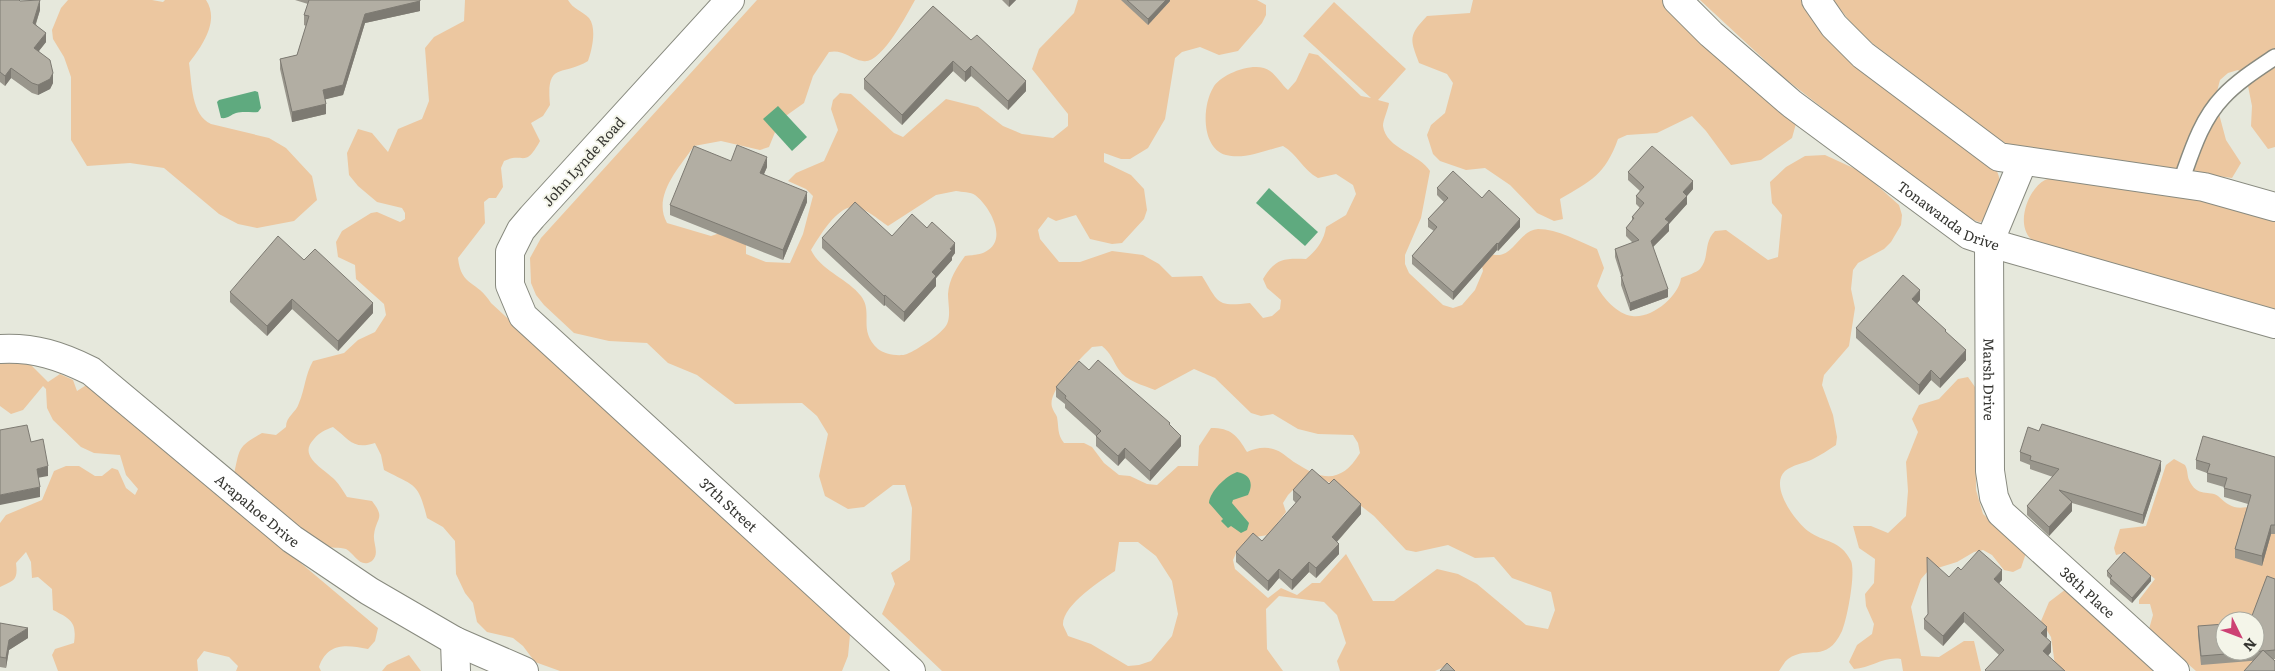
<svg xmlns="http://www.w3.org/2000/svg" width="2275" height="671" viewBox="0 0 2275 671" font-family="Literata,serif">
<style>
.green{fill:#ecc7a0;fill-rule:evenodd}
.water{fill:#5faa7f}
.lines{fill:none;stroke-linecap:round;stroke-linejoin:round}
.lane-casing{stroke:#888a7f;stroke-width:18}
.street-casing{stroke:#888a7f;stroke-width:30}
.lane{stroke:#fff;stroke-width:15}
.street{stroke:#fff;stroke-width:28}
.wall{fill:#99968c}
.shaded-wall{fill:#7d7a72}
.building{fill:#b2aea3;stroke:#7d7a72}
.labels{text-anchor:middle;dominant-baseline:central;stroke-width:4;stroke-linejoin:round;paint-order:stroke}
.street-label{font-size:14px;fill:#353531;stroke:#f4f5e9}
</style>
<rect width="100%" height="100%" fill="#e6e8dc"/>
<g class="green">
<path d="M68,0H152L163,2L165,0H206C220,21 202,46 189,63C192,83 191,115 211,124L269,138L286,148L312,176L317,200L294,221L257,228L238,224L219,214L164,168L130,163L87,166L71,140V77L64,57L53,39L52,30L61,8Z"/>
<path d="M465,0H568C573,9 582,11 589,18C597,28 592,50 588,61C561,77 546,61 550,105L543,116L531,123L540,141C524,170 524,151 504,161L501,168L503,187L496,198H489L484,202L485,223L458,258C461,287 477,280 491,303L850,635L848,656L842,671H560L535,662L523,646L513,638L487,632L477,622L473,603L465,593L456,574L455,541L443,527L427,518C418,482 416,487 384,470L381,455L375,443C353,450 350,440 333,427C325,430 320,432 314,439C297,456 324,469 335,480C340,485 343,491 347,497L372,501C386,519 376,517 374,535C373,543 380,554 372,561C360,569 355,554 346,549C340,547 331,549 324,545C296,531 259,495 234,474C240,448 237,447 262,433L276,435L286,427C286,416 296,413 299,403C305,389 305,375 313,361L344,353L358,340L375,332L386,315L384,304L356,279L355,265L338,257L336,242L342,231L371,213L377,212L400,222L405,219V213L402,208L377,202L358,186L349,175L347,153L358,129L372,133L388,152L398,129L422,119L429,101L425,48L434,37L464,21Z"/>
<path d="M757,0H915C907,14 881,65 863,61C850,59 843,49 829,52L813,76L804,103L780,120L769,147L760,150L721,141L694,146C679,168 652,196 667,223L711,236L741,226L746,234V254L766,262L790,263L803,234L813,196L806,189L788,181L796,173L824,161L838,130L831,109L833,100L840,93L851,94L894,133L903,137L946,99L978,107L1003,126L1022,134L1053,138L1068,126V114L1032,69L1039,49L1074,13L1078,0H1257L1266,5V15L1262,23L1238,51L1219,55L1200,47L1182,52L1175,58L1165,119L1148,148L1130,159H1121L1104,153V162L1131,175L1144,189L1147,210L1144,219L1122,243L1112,244L1090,239L1076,215L1056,221L1048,217L1038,230L1040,239L1059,262H1080L1112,251L1143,255L1159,264L1172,277L1202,276C1219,303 1216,307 1250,303L1263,318L1272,316L1280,309L1281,300L1267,288L1263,279C1275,259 1283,258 1306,259C1316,251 1324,241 1326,227L1346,215L1356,194L1353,185L1336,174L1318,178C1303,170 1297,154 1283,146C1266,150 1244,160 1226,155C1201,148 1202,106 1213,88C1220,74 1256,60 1270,71C1277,76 1282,85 1288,90L1296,81L1309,53L1318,55L1361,96L1371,98L1303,36L1334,2L1406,69L1378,100L1389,103C1388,110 1383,120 1383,126C1386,149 1420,154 1430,171L1421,218L1405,255V264L1409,273L1443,305L1453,308L1462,305L1475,290L1483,271L1478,247C1483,249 1490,255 1496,255C1513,257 1520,230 1538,229C1558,229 1578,241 1597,249L1604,268L1597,286C1603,298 1617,314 1632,316C1652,319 1679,296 1681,278C1687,275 1696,273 1700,269C1710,257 1703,243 1715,231L1726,230L1768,260L1778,257L1782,215L1772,203L1770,182L1786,167L1805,156L1825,155L1862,172L1899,205L1902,215L1901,225L1891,242L1884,249L1858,263L1853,270L1851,289L1855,308L1849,346L1824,375L1822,385L1833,415L1837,437L1836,445C1828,450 1821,455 1813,459C1805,463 1792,465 1785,471C1769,486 1795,521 1808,531C1824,543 1840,539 1851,561C1856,573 1847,619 1842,631C1826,665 1809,644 1788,659C1784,662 1782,667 1779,671H1453L1448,665L1435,671H1340L1337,661L1346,643L1337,615L1324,602L1279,596L1266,609L1267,649L1283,671H942L882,614L895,584L891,573L910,560L912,508L905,485H893L864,507L848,509L825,496L819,476L828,434L817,416L802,403L735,404L697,375L668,363L647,343L609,341L574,333L544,305L536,295L531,283L530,258L541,238ZM956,191C962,192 971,192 975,195C990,206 1009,241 985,252C980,255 971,255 965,256C957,267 949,279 948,294C948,303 951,316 947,324C943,333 917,350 907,354C899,357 884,354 878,349C857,330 874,313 861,296C847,278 821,271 811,250C819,237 837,206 854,207C864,207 879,220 888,226L936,195ZM1102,346C1111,353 1113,361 1119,370C1126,381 1143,385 1155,390L1194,369L1215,378L1251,413L1261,416L1273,414L1298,429L1318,434L1353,435L1358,443L1360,453C1343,481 1325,482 1299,465C1291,461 1284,453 1276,450C1267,446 1255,448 1247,452C1237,435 1231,428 1211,428L1199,446L1198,466H1178L1157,485L1147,484L1130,476L1119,475L1104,463L1092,447L1084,443H1064C1057,434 1059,428 1057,417C1056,414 1053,411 1052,407C1047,391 1081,358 1092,347ZM1309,474L1333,484L1374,516L1406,550L1416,552L1448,545L1475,558L1494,557L1512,578L1551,592L1555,610L1548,629L1526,625L1477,584L1458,574L1437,569L1394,601H1373L1346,554L1320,583H1312L1297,595L1281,588L1268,598L1235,569L1233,560L1237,551L1249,538L1268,535L1286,512L1283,503L1288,495ZM1119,542H1138L1156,556L1172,581L1178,614L1172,636L1151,661L1139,665L1128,666L1091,644L1068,636C1067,633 1064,628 1063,625C1062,605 1102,580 1115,571Z"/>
<path d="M1473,0H1665L1797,120L1792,138L1761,160L1731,165L1706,131L1692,116L1657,133L1627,135L1618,139C1605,175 1591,181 1560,199L1563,219L1554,221L1537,213L1510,185L1485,168L1466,170L1440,161L1433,154L1427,135L1431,125L1445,113L1453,83L1447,74L1419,63C1410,39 1408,36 1427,16L1470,13Z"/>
<path d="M1700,0H1807L1994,166C2007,186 1996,200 1988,220L1979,222L1971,219L1861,138L1783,77Z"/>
<polygon points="1833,0 2275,0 2275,147 2268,149 2251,126 2252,106 2246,76 2238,70 2228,73 2220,80 2215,99 2226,140 2241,163 2232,178 2023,149 2007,144 1993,135 1868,40 1852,24"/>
<path d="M2064,178L2214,200L2275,217V310L2162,277L2043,248C2039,245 2033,242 2030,238C2016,223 2028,189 2045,180C2050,178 2058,178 2064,178Z"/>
<path d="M0,361L29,363L48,382L60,374L73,380L77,391L88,384L378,628L375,641L368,649C346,645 328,642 319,667L321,671H236L238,666L229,657L204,651L197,660L198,671H58L52,655L55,649L74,643C77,622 71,619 53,610L52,589L38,577L32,578L31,562L26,552L16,563C18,580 15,580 0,587V523L6,515L42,500L54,471L66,466H79L95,476H102L112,468L118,470L126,488L135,495L138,489L126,475L120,455L94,453L81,447L53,420L47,408L46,389L43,386L23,410L11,414L0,406Z"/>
<path d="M1968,377L1975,387L1976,490L1983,514L2026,553L2021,568L2013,572L2004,570L1992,555L1983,550L1974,552L1957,562L1928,571L1921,579L1911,607L1921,656L1939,657L1964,641H1974L1981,671H1903L1901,659C1884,656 1871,668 1854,669L1849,662L1857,645L1872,634L1874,624L1866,606L1865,594L1874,583L1875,559L1859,548L1853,526H1871L1888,533L1906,516L1908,491L1906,462L1918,432L1912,419L1919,405L1939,399L1958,379Z"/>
<path d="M2174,459L2185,465C2188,470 2187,475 2189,480C2197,498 2210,490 2218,496C2230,507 2235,510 2253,506L2275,474V658L2267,671H2196L2149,629L2153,615L2150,604H2139V600L2155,579L2124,553L2116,555L2114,548L2120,529L2146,526L2166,465ZM2225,621H2255V651H2225Z"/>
<polygon points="2066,589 2156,671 2063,671 2055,665 2051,637 2041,621 2049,602"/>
<polygon points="409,655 421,671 382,671 387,665"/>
</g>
<g class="water">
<path d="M255,91L258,92L261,108L258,112C251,113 244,111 236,113C230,115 228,119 221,118L217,102L219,100Z"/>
<polygon points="778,106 807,137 792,151 763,119"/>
<polygon points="1269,188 1318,232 1305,246 1256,203"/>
<path d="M1237,472C1250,474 1254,483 1248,495L1233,500L1232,503L1249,523L1247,530L1241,533L1231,526L1228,528L1221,521L1223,519L1209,503C1210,491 1226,476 1237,472Z"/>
</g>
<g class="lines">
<g class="lane-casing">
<path id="lane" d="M2180,184C2191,154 2200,121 2223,97C2238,81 2257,69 2275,57"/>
</g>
<g class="street-casing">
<g id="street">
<path id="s1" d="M730,0L532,217L521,230L510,252V285L523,316L911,671"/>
<path id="s2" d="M1677,0L1711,34L1792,104L1969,235L2008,248L2275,324"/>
<polyline points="1816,0 1834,26 1863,55 1999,157 2204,187 2275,207"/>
<path id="s3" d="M2023,161L1989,243L1990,471L1994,497L2001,513L2175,671"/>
<path id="s4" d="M0,349C34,347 61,356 91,371L292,539L369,591L455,641L524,671"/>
<polyline points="455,641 456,671"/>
</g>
</g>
<use href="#lane" class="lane"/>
<use href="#street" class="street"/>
</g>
<g class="wall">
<polygon points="0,0 40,10 36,24 46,42 39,51 53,83 50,89 38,95 32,93 11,78 5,86 0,82"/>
<polygon points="295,0 420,0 420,11 365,23 343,95 325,99 326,114 292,122 280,69 280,59 297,55 306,26 304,25 304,15 308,4"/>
<polygon points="1002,0 1016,0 1009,7"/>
<polygon points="1121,0 1170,0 1170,1 1148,25"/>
<polygon points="933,6 1026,91 1008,110 971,76 965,82 953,71 902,125 864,89 864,79"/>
<polygon points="731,161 767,167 764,174 807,202 783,260 670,215 670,205"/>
<polygon points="1628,172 1693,189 1687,196 1687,204 1669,224 1669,231 1653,247 1668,297 1630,311 1621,285 1621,276 1615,257 1615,249 1633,243 1626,236 1626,228 1632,221 1632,217 1640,208 1636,204 1636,196 1640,191 1628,180"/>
<polygon points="1437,188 1482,198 1520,227 1498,251 1497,250 1453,300 1412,264 1412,256 1434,231 1428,227 1428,219 1444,202 1437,195"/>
<polygon points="892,236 955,253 952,257 952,260 936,278 936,286 904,322 885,305 884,306 822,248 822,238"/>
<polygon points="304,260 373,313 338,351 292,309 267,336 230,302 230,292"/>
<polygon points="1920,300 1917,303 1946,333 1966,360 1940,388 1931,380 1919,395 1856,338 1856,328"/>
<polygon points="1089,370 1170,426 1181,446 1150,481 1125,458 1118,466 1096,446 1096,436 1065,408 1065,404 1056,397 1056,387"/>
<polygon points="2020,452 2161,470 2143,524 2072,503 2072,511 2049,536 2027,515 2027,506 2053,477 2030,469 2030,465 2020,461"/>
<polygon points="2275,457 2275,534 2271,534 2262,566 2235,558 2235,549 2248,504 2224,497 2224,487 2207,482 2207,473 2196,469 2196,460"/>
<polygon points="1293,490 1361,514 1337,542 1339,554 1316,578 1309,572 1292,590 1279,578 1268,591 1236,562 1236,552 1262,541 1296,503 1293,500"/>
<polygon points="1961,570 2002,580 1999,583 2047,637 2046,638 2051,652 2048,656 2065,671 1985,671 1999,655 1964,622 1943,646 1924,629 1924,619 1928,614 1949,577"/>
<polygon points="2107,571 2151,581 2132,603 2110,584 2110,579 2107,576"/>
<polygon points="2275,579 2275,659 2201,665 2198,635 2198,626 2255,651"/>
<polygon points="0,623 28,638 9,650 6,668 0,667"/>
</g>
<g class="shaded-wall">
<polygon points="40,0 40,10 33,32 33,23"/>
<polygon points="1009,0 1016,0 1009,7"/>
<polygon points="1166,0 1170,0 1170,1 1148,25 1148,19"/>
<polygon points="420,1 420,11 365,23 343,95 323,100 323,90 365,14"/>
<polygon points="46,33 46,42 34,57 34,48"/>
<polygon points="953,61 953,71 902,125 902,115"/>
<polygon points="971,66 971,76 965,82 965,72"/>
<polygon points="11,68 11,78 5,86 5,76"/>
<polygon points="53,73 53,83 50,89 38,95 38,85"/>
<polygon points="1026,81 1026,91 1008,110 1008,101"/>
<polygon points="326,104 326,114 292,122 292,112"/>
<polygon points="767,157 767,167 760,183 760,173"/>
<polygon points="1693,181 1693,189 1686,197 1687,196 1687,204 1669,224 1669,231 1651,249 1651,241 1683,192"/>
<polygon points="807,192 807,202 783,260 783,250"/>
<polygon points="1520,219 1520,227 1498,251 1498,244"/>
<polygon points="955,243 955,253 952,257 952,260 936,278 936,286 904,322 904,312 932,272"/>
<polygon points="1497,243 1497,250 1453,300 1453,292"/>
<polygon points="1668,289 1668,297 1630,311 1630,303"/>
<polygon points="1920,290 1920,300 1912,309 1912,299"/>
<polygon points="885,295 885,305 884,306 884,296"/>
<polygon points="292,299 292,309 267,336 267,326"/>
<polygon points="373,303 373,313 338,351 338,341"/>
<polygon points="1966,350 1966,360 1940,388 1940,379"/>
<polygon points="1931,370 1931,380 1919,395 1919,385"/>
<polygon points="1181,436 1181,446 1150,481 1150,471"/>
<polygon points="1125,448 1125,458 1118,466 1118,456"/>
<polygon points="2161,461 2161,470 2143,524 2143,515"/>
<polygon points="48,466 48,476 37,478 37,469"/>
<polygon points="40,487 40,497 0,505 0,495"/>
<polygon points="2072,502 2072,511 2049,536 2049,527"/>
<polygon points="1361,504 1361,514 1332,547 1332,537"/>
<polygon points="2271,525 2271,534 2262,566 2262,556"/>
<polygon points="1339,544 1339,554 1316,578 1316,568"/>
<polygon points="1309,562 1309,572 1292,590 1292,580"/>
<polygon points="1279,569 1279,578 1268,591 1268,581"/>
<polygon points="2002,570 2002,580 1994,589 1994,579"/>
<polygon points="2151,576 2151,581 2132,603 2132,598"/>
<polygon points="1964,612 1964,622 1943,646 1943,636"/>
<polygon points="2047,627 2047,637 2041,643 2041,633"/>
<polygon points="28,628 28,638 9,650 6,668 6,658 9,640"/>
<polygon points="2051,642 2051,652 2043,661 2043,651"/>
</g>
<g class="building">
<polygon points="0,0 19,0 20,1 40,0 33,23 46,33 34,48 50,60 53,73 50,79 38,85 32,83 11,68 5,76 0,72"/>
<polygon points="309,0 420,0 420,1 365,14 343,85 323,90 326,104 292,112 280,59 297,55 309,16 304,15"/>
<polygon points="1127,0 1166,0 1148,19"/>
<polygon points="933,6 971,40 977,35 1026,81 1008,101 971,66 965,72 953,61 902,115 864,79"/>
<polygon points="737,145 767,157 760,173 807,192 783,250 670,205 694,146 731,161"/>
<polygon points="1652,146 1693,181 1683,192 1687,196 1665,219 1669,222 1651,241 1668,289 1630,303 1621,276 1623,276 1615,249 1639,240 1626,228 1634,218 1632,217 1644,203 1636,196 1644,187 1628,172"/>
<polygon points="1453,171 1482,198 1489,190 1520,219 1498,244 1497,243 1453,292 1412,256 1437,227 1428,219 1448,198 1437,188"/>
<polygon points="855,202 892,236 912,214 927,228 932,222 955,243 950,249 952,250 932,272 936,276 904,312 885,295 884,296 822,238"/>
<polygon points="278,236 304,260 315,249 373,303 338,341 292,299 267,326 230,292"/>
<polygon points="1903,275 1920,290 1912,299 1946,330 1945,331 1966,350 1940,379 1931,370 1919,385 1856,328"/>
<polygon points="1098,360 1170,423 1169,424 1181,436 1150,471 1125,448 1118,456 1096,436 1101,431 1065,398 1066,396 1056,387 1079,361 1089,370"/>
<polygon points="2042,424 2161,461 2143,515 2059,490 2072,502 2049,527 2027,506 2059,469 2030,460 2031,456 2020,452 2028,427 2039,431"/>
<polygon points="27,425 31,442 43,439 48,466 37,469 40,487 0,495 0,430"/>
<polygon points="2203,436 2275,457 2275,525 2271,525 2262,556 2235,549 2251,495 2224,488 2227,478 2207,473 2210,464 2196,460"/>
<polygon points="1312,469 1329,484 1334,479 1361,504 1332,537 1339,544 1316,568 1309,562 1292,580 1279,569 1268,581 1236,552 1253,533 1262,541 1301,497 1293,490"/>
<polygon points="1979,550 2002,570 1994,579 2047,627 2041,633 2051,642 2043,651 2065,671 1986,671 1985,670 2004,650 1964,612 1943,636 1924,619 1928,614 1927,557 1949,577 1958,567 1961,570"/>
<polygon points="2124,552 2151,576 2132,598 2110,578 2112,576 2107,571"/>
<polygon points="2267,576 2275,579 2275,650 2264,651 2263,650 2262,651 2201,656 2198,626 2225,624 2225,651 2255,651 2255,621 2250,621"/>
<polygon points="0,623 28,628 9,640 6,658 0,657"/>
<polygon points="2263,650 2275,661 2275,671 2244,671"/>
<polygon points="1447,663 1455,671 1440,671"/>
</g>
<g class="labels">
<g class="street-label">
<text transform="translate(583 161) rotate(-48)">John Lynde Road</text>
<text stroke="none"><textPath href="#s2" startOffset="348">Tonawanda Drive</textPath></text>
<text stroke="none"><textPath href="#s3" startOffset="225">Marsh Drive</textPath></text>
<text stroke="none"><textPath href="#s1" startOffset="681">37th Street</textPath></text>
<text stroke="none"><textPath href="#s4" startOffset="312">Arapahoe Drive</textPath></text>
<text stroke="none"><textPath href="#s3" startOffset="478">38th Place</textPath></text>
</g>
</g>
<g transform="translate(2240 636) rotate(132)"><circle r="24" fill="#f4f5e9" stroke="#a8a89f"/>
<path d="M0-4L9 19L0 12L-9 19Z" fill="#cd4174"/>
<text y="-8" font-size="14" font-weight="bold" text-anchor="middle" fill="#353531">N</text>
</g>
</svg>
